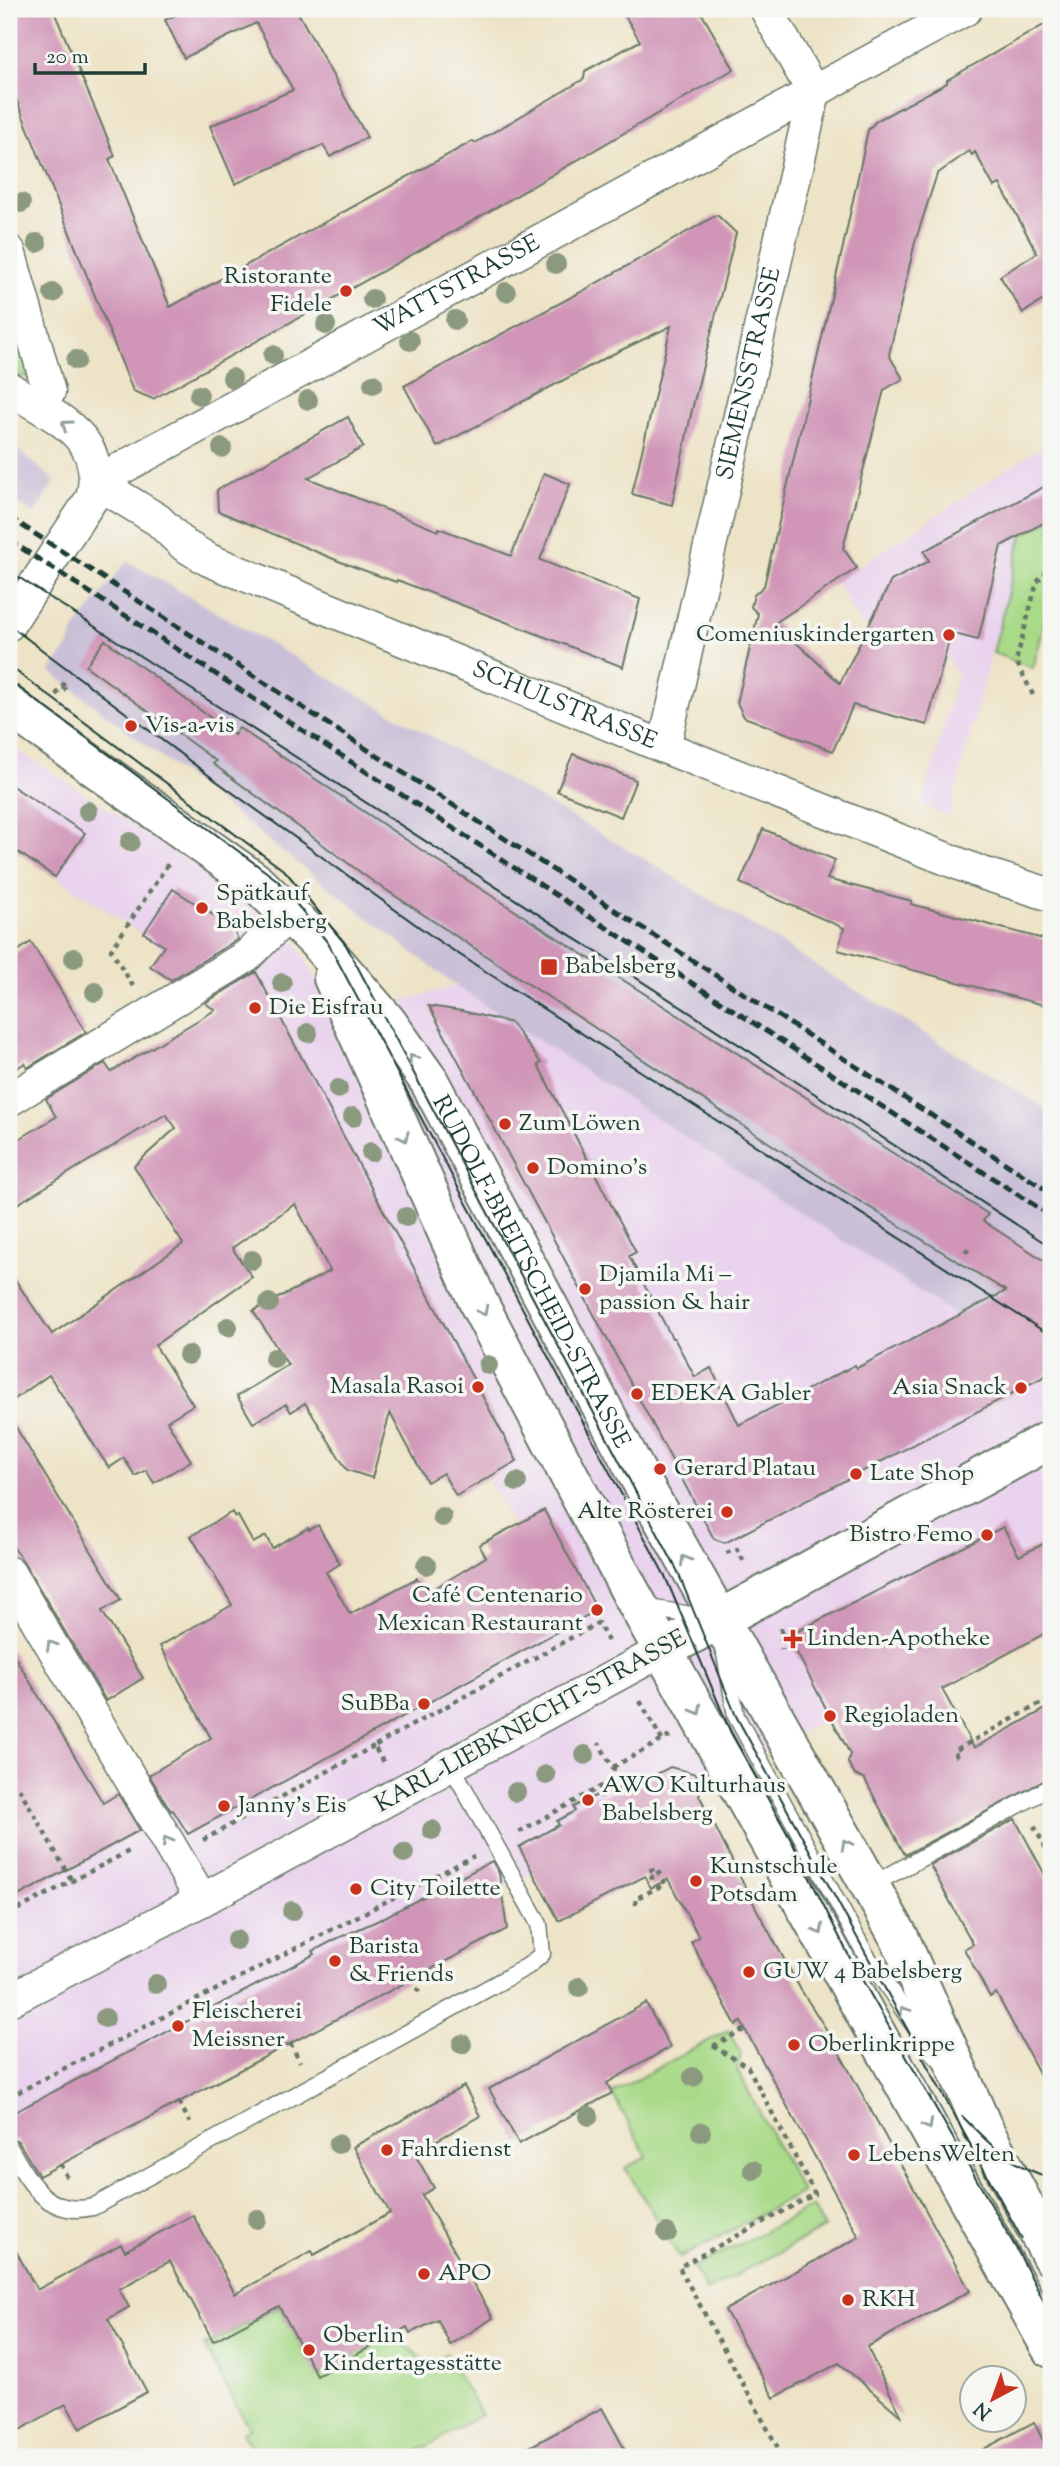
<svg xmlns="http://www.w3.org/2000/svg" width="1060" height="2466" viewBox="0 0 1060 2466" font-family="'Sorts Mill Goudy',serif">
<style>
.built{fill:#e9d2ed}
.industrial{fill:#c9bfd7}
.green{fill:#a9da88;stroke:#648c5e;stroke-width:2}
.building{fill:#d095b7}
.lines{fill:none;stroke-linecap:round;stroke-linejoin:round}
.service-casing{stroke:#677767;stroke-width:19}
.minor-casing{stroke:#677767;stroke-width:35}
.tertiary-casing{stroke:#677767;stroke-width:42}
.path{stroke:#677767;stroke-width:4.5;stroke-dasharray:5 5;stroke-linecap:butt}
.service{stroke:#fff;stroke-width:16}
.minor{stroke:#fff;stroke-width:32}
.tertiary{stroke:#fff;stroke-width:38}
.tram{stroke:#1f3d34;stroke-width:2}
.rail{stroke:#1f3d34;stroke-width:5;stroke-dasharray:10 5;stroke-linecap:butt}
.tree{fill:#8b997f}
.oneway{stroke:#8f9e9a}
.poi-dot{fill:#c8321e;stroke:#f6f6f2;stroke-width:2.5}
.labels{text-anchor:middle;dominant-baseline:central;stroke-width:7;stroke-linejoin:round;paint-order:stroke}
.poi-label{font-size:24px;fill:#1f3d34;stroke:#f6f6f2;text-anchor:start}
.street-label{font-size:24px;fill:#1f3d34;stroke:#f6f6f2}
</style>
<rect width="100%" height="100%" fill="#f6f6f2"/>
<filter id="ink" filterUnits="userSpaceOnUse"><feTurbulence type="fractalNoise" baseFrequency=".0143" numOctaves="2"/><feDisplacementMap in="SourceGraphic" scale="14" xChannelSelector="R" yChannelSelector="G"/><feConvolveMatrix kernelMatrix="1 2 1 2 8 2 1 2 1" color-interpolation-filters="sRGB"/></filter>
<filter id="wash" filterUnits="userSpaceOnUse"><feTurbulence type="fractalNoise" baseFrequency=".00686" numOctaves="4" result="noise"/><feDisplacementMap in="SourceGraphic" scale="28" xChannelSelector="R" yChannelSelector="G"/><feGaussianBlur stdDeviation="1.57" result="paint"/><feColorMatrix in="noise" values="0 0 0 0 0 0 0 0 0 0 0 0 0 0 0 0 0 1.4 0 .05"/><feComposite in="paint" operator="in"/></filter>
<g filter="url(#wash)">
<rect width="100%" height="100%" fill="#ede3c6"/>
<g class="built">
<polygon points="1051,440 1051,519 1022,535 949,817 922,805 957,675 941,646 860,624 836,582"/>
<polygon points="9,745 238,892 297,944 337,1019 456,986 1047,1375 1051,1383 1051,1539 828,1656 853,1705 9,2146 9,1886 555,1601 218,986 9,845"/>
</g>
<g class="industrial">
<polygon points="9,442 55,481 34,514 19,504 9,518"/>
<polygon points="127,561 658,867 1051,1112 1051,1369 1047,1375 456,986 50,671 68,647 75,629"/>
</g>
<g class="green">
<polygon points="9,285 28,377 21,376 9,368"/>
<polygon points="1051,519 1051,613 1047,613 1033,668 993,653 1022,535"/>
<polygon points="728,2030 741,2054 737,2070 802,2192 680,2258 625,2168 647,2157 612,2093"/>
<polygon points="813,2206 824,2228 706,2291 694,2268"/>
<polygon points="279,2307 318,2376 392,2334 430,2365 446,2354 481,2415 408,2457 257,2457 242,2432 249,2428 204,2346"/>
</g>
<g id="blocks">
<g class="building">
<polygon points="9,9 53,9 115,156 109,159 170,307 473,141 475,143 584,79 585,71 640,41 621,9 699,9 734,69 476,219 153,399 133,391 9,81"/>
<polygon points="189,9 296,9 367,137 330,157 323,145 235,184 210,126 293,90 256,23 184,58 165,20"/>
<polygon points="1051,21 1051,295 1023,313 1000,276 1037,253 1000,184 994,187 975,152 972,155 969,151 937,174 915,242 889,355 903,379 884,390 843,548 857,568 775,623 840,683 891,581 929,561 924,551 1051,483 1051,519 1001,546 978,640 951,633 927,725 853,705 833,751 744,717 737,703 758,614 751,607 754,595 764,586 843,247 868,130 876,121 947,83 947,80"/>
<polygon points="717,215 736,233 692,410 672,505 632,494 671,326 611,355 437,447 404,386 579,293"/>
<polygon points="348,417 363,447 308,478 438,531 439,528 511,556 544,473 570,484 540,560 640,599 623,667 397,580 396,582 341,562 218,511 217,490"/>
<polygon points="105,640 234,735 239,728 450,869 988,1214 983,1221 1051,1265 1051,1373 725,1543 714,1539 429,1006 462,1011 511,1023 541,1063 538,1065 636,1252 629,1256 672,1338 674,1338 695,1377 711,1368 739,1425 855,1365 857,1368 1006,1291 830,1183 371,880 213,764 216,761 86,666"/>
<polygon points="573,754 636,780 621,817 557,791"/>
<polygon points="9,784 85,833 55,877 9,846"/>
<polygon points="763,829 835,860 827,879 912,901 911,904 1051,941 1051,1007 838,950 844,928 740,883"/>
<polygon points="173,889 233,928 238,939 171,980 150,966 164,946 144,933"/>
<polygon points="31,942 86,1032 27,1068 25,1063 9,1073 9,957"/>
<polygon points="256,972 517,1461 456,1496 443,1473 427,1482 390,1413 372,1478 347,1470 305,1403 291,1412 286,1404 253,1423 237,1396 288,1365 253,1311 330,1271 295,1204 232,1248 252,1277 155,1345 193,1405 167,1421 191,1461 154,1483 146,1470 135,1476 124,1458 109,1468 49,1375 9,1403 9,1271 52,1334 183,1244 134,1166 176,1128 166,1114 9,1209 9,1145 56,1117 46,1099 105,1063 111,1072 215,1010 205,1003"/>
<polygon points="9,1416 121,1600 102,1611 143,1678 106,1701 25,1564 9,1541"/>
<polygon points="544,1510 597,1610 188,1834 173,1810 171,1811 149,1775 211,1738 160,1646 232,1605 191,1536 232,1512 235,1517 238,1516 253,1543 266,1536 272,1548 308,1528 309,1530 318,1525 340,1564 326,1572 350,1614 417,1578 427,1593 486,1557 479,1545"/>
<polygon points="1003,1527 1019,1556 1051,1540 1051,1630 942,1689 974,1748 1051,1706 1051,1777 905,1855 864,1778 855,1775 848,1763 850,1754 788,1636"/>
<polygon points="9,1647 103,1803 118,1794 140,1830 9,1901"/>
<polygon points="670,1767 696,1774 702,1786 699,1795 756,1908 801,1990 828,2032 970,2291 867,2347 902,2417 839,2363 774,2398 725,2310 859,2237 741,2022 736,2025 691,1942 699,1937 668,1879 651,1888 645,1876 559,1921 519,1847 559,1825 557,1821 575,1811 573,1807 599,1794 601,1797 619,1788 621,1793"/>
<polygon points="1015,1819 1051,1886 1051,2095 996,1993 990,1997 964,1949 973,1944 930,1865"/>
<polygon points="492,1861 499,1873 507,1929 39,2176 18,2141 9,2137 9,2115 315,1954 313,1951 336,1939 377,1921"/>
<polygon points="646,2003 670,2047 607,2083 612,2093 519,2144 489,2089"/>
<polygon points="464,2086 480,2116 414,2153 434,2188 422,2195 493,2318 450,2345 438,2320 410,2333 407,2327 317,2376 279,2306 213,2341 170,2261 119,2289 129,2307 108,2319 147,2392 80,2429 66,2404 9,2436 9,2238 37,2290 121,2244 125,2251 193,2215 235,2294 312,2251 314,2255 390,2213 353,2147"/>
<polygon points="602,2408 629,2457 511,2457"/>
<polygon points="1034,2422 1051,2457 969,2457"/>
</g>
</g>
</g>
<g filter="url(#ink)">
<use href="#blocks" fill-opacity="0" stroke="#677767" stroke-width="2"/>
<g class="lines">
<g class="service-casing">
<g id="service">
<polyline points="644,1607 708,1618"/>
<polyline points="725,1654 736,1716 866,1955 935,2056"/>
<polyline points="870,1886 1051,1787"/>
<path d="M9,2147C28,2180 46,2218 93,2207L528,1966L542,1954L539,1924L451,1765"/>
</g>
</g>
<g class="minor-casing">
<g id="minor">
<polyline points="9,251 49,392"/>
<path d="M9,388C53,417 108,435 92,498L9,624"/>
<path id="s1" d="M96,482L158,520L184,545L209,560L664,747L982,873L1051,895"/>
<path id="s2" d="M96,482L966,9"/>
<path id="s3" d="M664,747L814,93L766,9"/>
<polyline points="9,1100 247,956 290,913"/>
<polyline points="9,1573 202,1900"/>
<polyline points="9,2000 202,1900 663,1650"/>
</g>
</g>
<g class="tertiary-casing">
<g id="tertiary">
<path id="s4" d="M9,706L257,883L317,941L387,1022L429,1081L640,1479L899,1937L983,2128L1051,2256"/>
<polyline points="333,978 480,1306 630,1591 1051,2348"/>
<polyline points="663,1650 1051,1439"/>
</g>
</g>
<g class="path">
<polyline points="62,687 68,691"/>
<polyline points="56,695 65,682"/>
<polyline points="1033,695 1016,661 1037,582 1051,567"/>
<polyline points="133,986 111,950 168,864"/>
<polyline points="965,1249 973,1255"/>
<polyline points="726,1553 737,1549 744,1562"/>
<polyline points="781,1628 782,1650"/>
<polyline points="640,1701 662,1740"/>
<polyline points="957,1757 954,1751 1051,1698"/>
<polyline points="383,1762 374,1746 598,1623 608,1641"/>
<polyline points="613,1767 670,1736"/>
<polyline points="19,1788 72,1881"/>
<polyline points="1034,1826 1051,1858"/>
<polyline points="519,1832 618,1777 599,1743"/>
<polyline points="203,1840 374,1746"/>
<polyline points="636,1905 635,1899 665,1884 656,1868 649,1871 653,1880"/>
<polyline points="9,1914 133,1849"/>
<polyline points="412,1979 421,1996"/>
<polyline points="290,2043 300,2062"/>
<polyline points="713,2046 748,2067 815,2194 679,2267 783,2457"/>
<polyline points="713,2046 745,2029"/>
<polyline points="9,2097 474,1856"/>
<polyline points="179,2102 190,2123"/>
<polyline points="60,2164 69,2180"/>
<polyline points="425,2457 427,2457"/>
</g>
<use href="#service" class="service"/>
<use href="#minor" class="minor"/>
<use href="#tertiary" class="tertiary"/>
<g class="tram">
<polyline points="9,571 1051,1247"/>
<polyline points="9,625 215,780 440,942 1051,1336"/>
<polyline points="9,666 286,872 346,945 677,1570 736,1716 1022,2239"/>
<polyline points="9,680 277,880 328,943 665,1576 731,1733 791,1840 852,1962 1016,2248 1051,2315"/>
<path d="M962,2116C992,2147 1009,2165 1051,2178"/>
</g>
<g class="rail">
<polyline points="9,517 1051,1193"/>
<polyline points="9,540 1051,1216"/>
</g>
</g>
<g class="tree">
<circle cx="21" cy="203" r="10"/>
<circle cx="37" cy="243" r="10"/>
<circle cx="556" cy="264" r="10"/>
<circle cx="506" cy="292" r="10"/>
<circle cx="53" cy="293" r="10"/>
<circle cx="372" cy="299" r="10"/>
<circle cx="455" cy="320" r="10"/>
<circle cx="326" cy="325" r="10"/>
<circle cx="410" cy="341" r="10"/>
<circle cx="273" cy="355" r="10"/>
<circle cx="76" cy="360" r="10"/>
<circle cx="232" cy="378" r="10"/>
<circle cx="373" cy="384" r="10"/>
<circle cx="199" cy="395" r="10"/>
<circle cx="308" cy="400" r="10"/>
<circle cx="222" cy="448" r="10"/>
<circle cx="88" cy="811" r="10"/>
<circle cx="130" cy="842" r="10"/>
<circle cx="74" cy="958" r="10"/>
<circle cx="282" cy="983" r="10"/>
<circle cx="95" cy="992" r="10"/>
<circle cx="308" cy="1033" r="10"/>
<circle cx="338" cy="1089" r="10"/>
<circle cx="353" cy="1117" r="10"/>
<circle cx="371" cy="1152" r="10"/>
<circle cx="406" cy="1217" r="10"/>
<circle cx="252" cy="1260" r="10"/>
<circle cx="269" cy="1303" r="10"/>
<circle cx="228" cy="1327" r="10"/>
<circle cx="188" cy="1355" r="10"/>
<circle cx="274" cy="1358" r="10"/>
<circle cx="488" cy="1365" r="10"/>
<circle cx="517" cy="1482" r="10"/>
<circle cx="442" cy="1517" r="10"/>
<circle cx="426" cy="1565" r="10"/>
<circle cx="585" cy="1755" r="10"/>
<circle cx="546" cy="1775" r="10"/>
<circle cx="516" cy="1792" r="10"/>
<circle cx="432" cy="1830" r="10"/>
<circle cx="404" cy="1853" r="10"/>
<circle cx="292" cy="1911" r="10"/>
<circle cx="236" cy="1940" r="10"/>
<circle cx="156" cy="1984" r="10"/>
<circle cx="579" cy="1987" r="10"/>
<circle cx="105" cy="2018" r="10"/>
<circle cx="462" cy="2044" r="10"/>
<circle cx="693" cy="2077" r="10"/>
<circle cx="589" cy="2116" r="10"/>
<circle cx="701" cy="2132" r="10"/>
<circle cx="338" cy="2144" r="10"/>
<circle cx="753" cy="2170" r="10"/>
<circle cx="257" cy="2219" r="10"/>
<circle cx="667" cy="2233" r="10"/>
</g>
<defs><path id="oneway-chevron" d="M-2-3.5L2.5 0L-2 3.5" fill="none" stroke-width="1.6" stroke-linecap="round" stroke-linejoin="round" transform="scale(1.75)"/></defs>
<g class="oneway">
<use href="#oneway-chevron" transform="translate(66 425) rotate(-145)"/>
<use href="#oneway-chevron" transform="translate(413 1059) rotate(-125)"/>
<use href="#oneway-chevron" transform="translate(404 1137) rotate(66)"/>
<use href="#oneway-chevron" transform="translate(483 1311) rotate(63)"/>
<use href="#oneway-chevron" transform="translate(685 1560) rotate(-120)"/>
<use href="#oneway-chevron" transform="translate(51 1645) rotate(-121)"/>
<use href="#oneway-chevron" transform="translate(697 1710) rotate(61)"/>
<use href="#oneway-chevron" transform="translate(167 1841) rotate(-120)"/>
<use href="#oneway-chevron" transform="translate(846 1844) rotate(-119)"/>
<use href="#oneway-chevron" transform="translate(819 1930) rotate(61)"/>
<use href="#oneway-chevron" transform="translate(904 2011) rotate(-124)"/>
<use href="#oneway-chevron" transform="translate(928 2125) rotate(61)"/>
</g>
</g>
<g class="poi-dot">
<circle cx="346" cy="291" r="7"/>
<circle cx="949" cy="635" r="7"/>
<circle cx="131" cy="726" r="7"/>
<circle cx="202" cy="908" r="7"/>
<rect x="540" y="958" width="18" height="18" rx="3.5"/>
<circle cx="255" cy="1008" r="7"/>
<circle cx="505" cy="1124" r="7"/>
<circle cx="533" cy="1168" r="7"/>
<circle cx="585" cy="1289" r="7"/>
<circle cx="478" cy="1387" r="7"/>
<circle cx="1021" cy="1388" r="7"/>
<circle cx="637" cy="1394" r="7"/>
<circle cx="660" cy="1469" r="7"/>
<circle cx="856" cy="1474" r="7"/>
<circle cx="727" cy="1512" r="7"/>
<circle cx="987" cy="1535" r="7"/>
<circle cx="597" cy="1610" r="7"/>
<path d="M789.5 1628.5h7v7h7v7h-7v7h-7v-7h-7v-7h7z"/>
<circle cx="424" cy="1704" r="7"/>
<circle cx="830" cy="1716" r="7"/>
<circle cx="588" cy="1800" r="7"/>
<circle cx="224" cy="1806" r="7"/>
<circle cx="696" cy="1881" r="7"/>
<circle cx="356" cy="1889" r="7"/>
<circle cx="335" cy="1961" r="7"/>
<circle cx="749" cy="1972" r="7"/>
<circle cx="178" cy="2026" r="7"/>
<circle cx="794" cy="2045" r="7"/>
<circle cx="387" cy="2150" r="7"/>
<circle cx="854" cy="2155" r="7"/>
<circle cx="424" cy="2274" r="7"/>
<circle cx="848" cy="2300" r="7"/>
<circle cx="309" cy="2350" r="7"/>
</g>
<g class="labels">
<g class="poi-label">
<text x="332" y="277" text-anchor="end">Ristorante<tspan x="332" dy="28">Fidele</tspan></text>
<text x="935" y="635" text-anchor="end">Comeniuskindergarten</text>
<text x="145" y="726">Vis-a-vis</text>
<text x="216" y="894">Spätkauf<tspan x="216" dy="28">Babelsberg</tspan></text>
<text x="565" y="967">Babelsberg</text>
<text x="269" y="1008">Die Eisfrau</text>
<text x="519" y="1124">Zum Löwen</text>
<text x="547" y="1168">Domino's</text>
<text x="599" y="1275">Djamila Mi –<tspan x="599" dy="28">passion &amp; hair</tspan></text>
<text x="464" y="1387" text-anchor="end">Masala Rasoi</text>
<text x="1007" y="1388" text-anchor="end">Asia Snack</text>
<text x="651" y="1394">EDEKA Gabler</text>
<text x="674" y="1469">Gerard Platau</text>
<text x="870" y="1474">Late Shop</text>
<text x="713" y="1512" text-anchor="end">Alte Rösterei</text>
<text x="973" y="1535" text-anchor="end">Bistro Femo</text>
<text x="583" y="1596" text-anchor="end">Café Centenario<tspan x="583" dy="28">Mexican Restaurant</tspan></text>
<text x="807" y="1639">Linden-Apotheke</text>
<text x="410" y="1704" text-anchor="end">SuBBa</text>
<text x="844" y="1716">Regioladen</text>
<text x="602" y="1786">AWO Kulturhaus<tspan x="602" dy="28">Babelsberg</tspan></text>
<text x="238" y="1806">Janny's Eis</text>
<text x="710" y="1867">Kunstschule<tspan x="710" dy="28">Potsdam</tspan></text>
<text x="370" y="1889">City Toilette</text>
<text x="349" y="1947">Barista<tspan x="349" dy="28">&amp; Friends</tspan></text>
<text x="763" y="1972">GUW 4 Babelsberg</text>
<text x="192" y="2012">Fleischerei<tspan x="192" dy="28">Meissner</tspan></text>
<text x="808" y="2045">Oberlinkrippe</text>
<text x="401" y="2150">Fahrdienst</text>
<text x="868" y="2155">LebensWelten</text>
<text x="438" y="2274">APO</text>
<text x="862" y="2300">RKH</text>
<text x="323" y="2336">Oberlin<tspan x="323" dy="28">Kindertagesstätte</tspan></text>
</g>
<g class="street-label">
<text stroke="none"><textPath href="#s2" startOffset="411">WATTSTRASSE</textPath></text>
<text stroke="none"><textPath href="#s3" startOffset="383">SIEMENSSTRASSE</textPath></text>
<text stroke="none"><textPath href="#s1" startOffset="522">SCHULSTRASSE</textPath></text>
<text stroke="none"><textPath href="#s4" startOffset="784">RUDOLF-BREITSCHEID-STRASSE</textPath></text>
<text transform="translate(531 1722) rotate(-29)">KARL-LIEBKNECHT-STRASSE</text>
</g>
</g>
<rect width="1060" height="2466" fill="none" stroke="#f6f6f2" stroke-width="35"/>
<g transform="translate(993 2399) rotate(221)"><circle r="33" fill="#f6f6f2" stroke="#a0aca6" stroke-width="2"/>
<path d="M0-5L12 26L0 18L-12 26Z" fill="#c8321e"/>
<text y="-10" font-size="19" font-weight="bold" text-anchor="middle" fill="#1f3d34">N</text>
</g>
<path d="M35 63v10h110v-10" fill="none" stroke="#1f3d34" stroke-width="3.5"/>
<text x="46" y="63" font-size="21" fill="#1f3d34" stroke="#f6f6f2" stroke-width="5" paint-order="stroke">20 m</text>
</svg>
